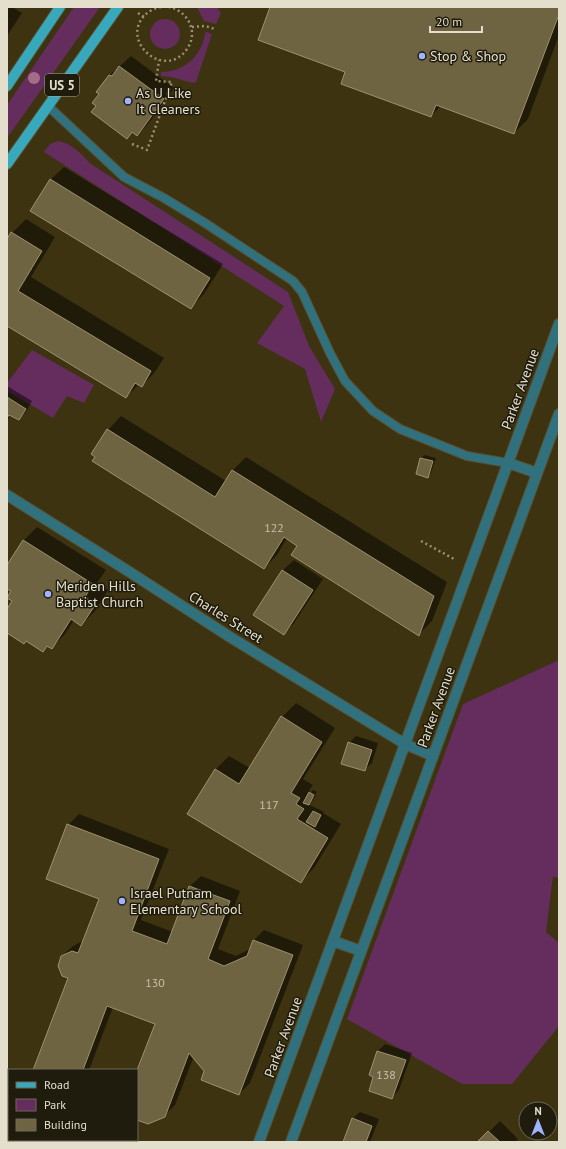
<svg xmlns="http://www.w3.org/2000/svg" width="566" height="1149" viewBox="0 0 566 1149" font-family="'PT Sans',sans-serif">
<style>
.green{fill:#652c5e}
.shadow{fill:#0007}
.building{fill:#6f6442;stroke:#9d916e}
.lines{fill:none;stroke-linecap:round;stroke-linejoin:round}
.service-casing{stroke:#584f2f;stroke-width:10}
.minor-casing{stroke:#584f2f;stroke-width:12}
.tertiary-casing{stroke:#584f2f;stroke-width:12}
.primary-casing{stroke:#584f2f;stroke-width:12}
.path{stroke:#989177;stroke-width:2.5;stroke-dasharray:2 3;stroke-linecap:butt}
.service{stroke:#31717d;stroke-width:8}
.minor{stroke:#31717d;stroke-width:10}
.tertiary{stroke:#31717d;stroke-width:10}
.primary{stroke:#38a8bd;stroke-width:10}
.tree{fill:#a36c87}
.poi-dot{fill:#a0b3fd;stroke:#1f1b0d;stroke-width:1.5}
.labels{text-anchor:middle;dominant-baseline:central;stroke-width:3;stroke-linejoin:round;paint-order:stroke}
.number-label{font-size:12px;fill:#c7c0aa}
.shield{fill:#1f1b0d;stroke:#a9a493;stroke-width:1}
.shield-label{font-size:13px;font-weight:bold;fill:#e4dfcc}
.poi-label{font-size:14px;fill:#e4dfcc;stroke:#1f1b0d;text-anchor:start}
.street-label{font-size:14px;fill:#e4dfcc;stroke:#1f1b0d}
</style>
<rect width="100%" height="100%" fill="#3d3311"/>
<g class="green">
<polygon points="74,7 100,7 7,138 7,105"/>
<polygon points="197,7 219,7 218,9 221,13 216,24 204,21"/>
<circle cx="165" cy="34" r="15"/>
<path d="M207,32L212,34L196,82L193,83L171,77L161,76V72C184,72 202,56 205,33Z"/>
<path d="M58,141C72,143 81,154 91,164L288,292L309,346L335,389L321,422L305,369L257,343L284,306L44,152L50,144Z"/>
<polygon points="32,350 94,385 84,403 67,396 53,418 7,391 7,383"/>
<polygon points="559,660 559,879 553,876 546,932 559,943 559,1026 512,1084 462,1084 347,1019 463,704"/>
</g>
<g class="shadow">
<polygon points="7,7 12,7 22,13 7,36"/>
<polygon points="271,7 559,7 559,35 528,119 514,133 441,106 431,116 347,71"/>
<polygon points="131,56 174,88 148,124 137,135 133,131 127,137 97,106 100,94 110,75"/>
<polygon points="64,167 223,264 204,294 191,307 50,180"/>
<polygon points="26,219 55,237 31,277 164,358 155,372 142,386 139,384 126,397 7,325 7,241 12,233"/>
<polygon points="7,386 32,401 26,412 19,419 11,415 7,421"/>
<polygon points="121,416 226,481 233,470 246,457 447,582 432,621 418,635 287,538 277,555 264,568 108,430"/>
<polygon points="424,455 436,458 431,473 428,477 421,459"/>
<polygon points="37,527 106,570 97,583 108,590 95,611 81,625 74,620 65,634 52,648 48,645 43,651 26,640 7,632 7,611 13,601 12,591 7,588 7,567 23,541"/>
<polygon points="294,560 323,579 294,623 284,634 254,614 283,570"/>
<polygon points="296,703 335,728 303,779 313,785 309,790 311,792 313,790 317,792 315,794 316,795 310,805 324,812 323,813 341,824 314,868 300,882 189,813 216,769 229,756 250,768 282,717"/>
<polygon points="356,736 378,743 372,763 364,770 349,743"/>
<polygon points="79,814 169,849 141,920 173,932 190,886 201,876 240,891 218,949 236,956 250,949 254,940 264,930 303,945 250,1083 239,1094 206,1071 194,1056 175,1105 164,1116 137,1119 137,1073 156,1024 113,1007 89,1070 34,1070 70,978 62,956 73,946 83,941 100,899 68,825"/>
<polygon points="385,1044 412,1053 399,1090 392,1097 375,1076 370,1074 378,1051"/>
<polygon points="360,1112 379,1119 370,1142 344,1142 352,1119"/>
<polygon points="500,1121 518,1139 515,1142 479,1142"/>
</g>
<g class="building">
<polygon points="270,7 559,7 559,17 558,17 514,134 436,105 431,117 341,84 345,72 258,40"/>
<polygon points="119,66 164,99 137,136 132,132 127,139 91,112 96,106 92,103 99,94 96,92 109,75 112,76"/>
<polygon points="50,179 210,278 191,309 30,211"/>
<polygon points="11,232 42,251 18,291 151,371 142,387 135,383 126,398 7,326 7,239"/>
<polygon points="7,397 26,409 19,420 9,415 7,418"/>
<polygon points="107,429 215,497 232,470 434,596 419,636 291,555 297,546 284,537 264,569 92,461 95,457 91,454"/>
<polygon points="420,458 433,461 428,478 416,474"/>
<polygon points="23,540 93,584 85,597 96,604 81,626 71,619 52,649 47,646 43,652 26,641 24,644 7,633 7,609 12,601 7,598 11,591 7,589 7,565"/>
<polygon points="282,570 313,590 284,635 253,615"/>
<polygon points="281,716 322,742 291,793 300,798 296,804 304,809 297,819 328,838 301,883 187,814 215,769 239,784"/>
<polygon points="348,742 372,750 365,771 341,764"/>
<polygon points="309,792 314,795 309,805 303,803"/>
<polygon points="313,811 321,815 315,827 306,822"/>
<polygon points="67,824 159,859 132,931 167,944 189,886 230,901 208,959 224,966 247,956 253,940 293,955 239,1095 201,1080 204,1071 189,1053 165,1117 148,1124 137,1120 137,1070 155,1024 107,1006 83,1070 33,1070 68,978 62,976 58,966 61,956 72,951 78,953 99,899 46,879"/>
<polygon points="377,1051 406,1060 392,1099 369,1091 373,1077 369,1075"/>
<polygon points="352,1118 372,1126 366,1142 343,1142"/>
<polygon points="488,1131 500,1142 477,1142"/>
</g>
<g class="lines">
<g class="service-casing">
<polyline id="service" points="48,106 124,177 164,198 205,223 293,281 302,292 330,353 345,381 373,411 400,429 467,456 508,463"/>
</g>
<g class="minor-casing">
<g id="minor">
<polyline points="7,495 128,571 230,637 405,744 433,756"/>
<polyline points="7,1126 9,1126"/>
<polyline points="72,1140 81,1142"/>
</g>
</g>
<g class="tertiary-casing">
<g id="tertiary">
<polyline points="508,463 537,473"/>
<polyline points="333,941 361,951"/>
<polyline points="259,1142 559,324"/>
<polyline points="291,1142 559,414"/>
</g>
</g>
<g class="primary-casing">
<g id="primary">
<polyline points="7,86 60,7"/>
<polyline points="7,164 118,7"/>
</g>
</g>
<g class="path">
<path d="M161,7C155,8 149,11 145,15C119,41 165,81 187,49C199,32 188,11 169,7"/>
<polyline points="138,13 144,17"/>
<polyline points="192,27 205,26 215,29"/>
<polyline points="132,144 147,150 172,82 156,81 159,60"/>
<polyline points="421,541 454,559"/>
</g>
<use href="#service" class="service"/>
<use href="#minor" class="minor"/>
<use href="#tertiary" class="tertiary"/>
<use href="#primary" class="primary"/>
</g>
<circle class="tree" cx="34" cy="78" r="6"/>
<g class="poi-dot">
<circle cx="422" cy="56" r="4"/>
<circle cx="128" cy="101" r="4"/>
<circle cx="48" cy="594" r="4"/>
<circle cx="122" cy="901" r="4"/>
</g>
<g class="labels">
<g class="number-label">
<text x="274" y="527">122</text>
<text x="269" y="804">117</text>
<text x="155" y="982">130</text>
<text x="386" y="1074">138</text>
</g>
<rect class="shield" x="45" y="74" width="34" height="22" rx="3"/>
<g class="shield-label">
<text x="62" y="85">US 5</text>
</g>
<g class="poi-label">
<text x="430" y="56">Stop &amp; Shop</text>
<text x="136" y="93">As U Like<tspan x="136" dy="16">It Cleaners</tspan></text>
<text x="56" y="586">Meriden Hills<tspan x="56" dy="16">Baptist Church</tspan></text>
<text x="130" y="893">Israel Putnam<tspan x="130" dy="16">Elementary School</tspan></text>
</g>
<g class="street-label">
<text transform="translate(520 389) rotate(-70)">Parker Avenue</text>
<text transform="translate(226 617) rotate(32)">Charles Street</text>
<text transform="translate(436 707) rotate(-70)">Parker Avenue</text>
<text transform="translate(283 1037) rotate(-70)">Parker Avenue</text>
</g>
</g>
<rect width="566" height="1149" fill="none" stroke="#e4dfcc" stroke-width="16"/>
<rect x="8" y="1069" width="130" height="72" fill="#1f1b0d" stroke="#6e6959"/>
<rect x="16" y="1082" width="20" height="6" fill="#38a8bd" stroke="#6e6959"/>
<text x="44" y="1089" font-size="12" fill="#e4dfcc">Road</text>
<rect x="16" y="1099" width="20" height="12" fill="#652c5e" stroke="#6e6959"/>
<text x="44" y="1109" font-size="12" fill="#e4dfcc">Park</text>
<rect x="16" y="1119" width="20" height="12" fill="#6f6442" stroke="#6e6959"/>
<text x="44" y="1129" font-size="12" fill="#e4dfcc">Building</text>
<g transform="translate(538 1121)"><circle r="19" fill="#1f1b0d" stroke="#6e6959"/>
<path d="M0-3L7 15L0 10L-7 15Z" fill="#a0b3fd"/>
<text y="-6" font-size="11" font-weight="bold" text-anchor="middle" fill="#e4dfcc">N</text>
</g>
<path d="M430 26v6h52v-6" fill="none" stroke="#e4dfcc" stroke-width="2"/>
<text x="436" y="26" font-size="12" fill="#e4dfcc" stroke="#1f1b0d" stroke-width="3" paint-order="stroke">20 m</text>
</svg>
